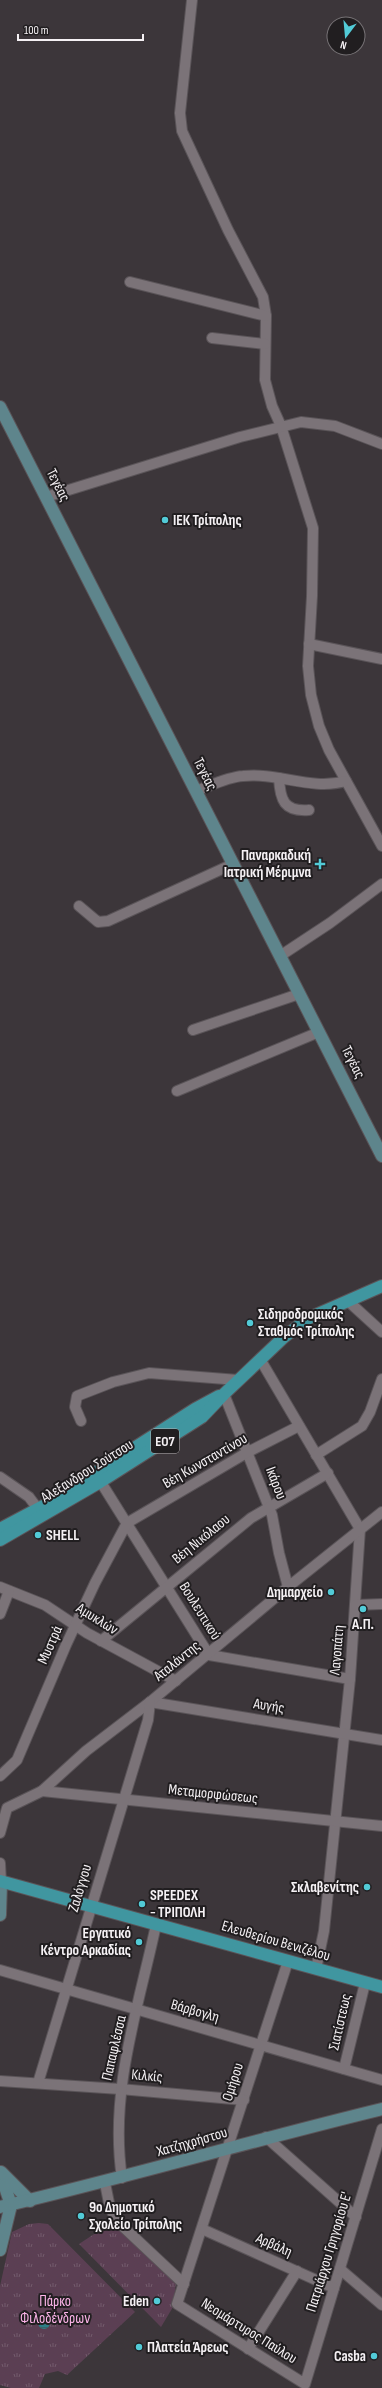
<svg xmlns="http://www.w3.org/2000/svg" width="382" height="2388" viewBox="0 0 382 2388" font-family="'Sofia Sans Condensed',sans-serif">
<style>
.park{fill:url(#park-tufts)}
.water{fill:url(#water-rules)}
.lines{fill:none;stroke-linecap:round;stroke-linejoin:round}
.street-casing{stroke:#5a5458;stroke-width:12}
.secondary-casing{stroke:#5a5458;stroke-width:14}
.primary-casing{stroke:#5a5458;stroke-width:14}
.street{stroke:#7b7378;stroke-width:10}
.secondary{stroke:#5e858c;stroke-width:12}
.primary{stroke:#4096a0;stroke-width:12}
.poi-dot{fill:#52cbd7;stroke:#211e20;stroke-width:1.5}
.labels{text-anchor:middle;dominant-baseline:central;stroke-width:4;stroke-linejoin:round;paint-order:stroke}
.shield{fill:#211e20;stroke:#b5b2b4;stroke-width:1}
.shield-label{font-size:14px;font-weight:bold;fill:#f5f1f4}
.street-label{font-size:15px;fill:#f5f1f4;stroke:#211e20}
.poi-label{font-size:15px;font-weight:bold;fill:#f5f1f4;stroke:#211e20;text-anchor:start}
.park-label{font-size:15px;fill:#ffb6eb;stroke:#211e20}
</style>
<defs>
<pattern id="park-tufts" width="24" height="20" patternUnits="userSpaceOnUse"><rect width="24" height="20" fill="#5b3f53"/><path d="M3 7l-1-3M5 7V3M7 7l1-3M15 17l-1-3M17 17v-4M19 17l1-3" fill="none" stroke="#735b6c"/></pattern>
<pattern id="water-rules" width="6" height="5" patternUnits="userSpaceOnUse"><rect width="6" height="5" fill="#2d7f87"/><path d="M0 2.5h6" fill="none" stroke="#3a666b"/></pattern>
</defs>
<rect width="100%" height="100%" fill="#3c363a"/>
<g class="park">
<polygon points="114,2221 176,2282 173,2307 161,2327 79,2244"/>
<polygon points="39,2223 48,2224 135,2312 67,2375 58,2371 45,2374 39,2388 11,2388 0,2385 0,2286 12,2232 29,2224"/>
</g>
<circle class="water" cx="44" cy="2323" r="6"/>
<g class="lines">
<g class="street-casing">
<g id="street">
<polyline points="192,0 180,113 182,131 228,230 263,297 266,316 265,380 272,406 281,426 313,528 312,596 308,666 311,695 319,726 329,750 382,846"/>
<polyline points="130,282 266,316"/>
<polyline points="212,338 265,344"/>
<polyline points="46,497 240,437 301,422 335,426 382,444"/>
<polyline points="309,644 382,659"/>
<path d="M279,778C280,800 284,812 309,810"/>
<path d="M196,791C210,786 227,777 243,776C278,772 311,791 346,781"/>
<polyline points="79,906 98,922 108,921 233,864"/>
<polyline points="280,956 330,923 382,884"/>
<polyline points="193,1030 299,994"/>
<polyline points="177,1091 319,1032"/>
<polyline points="348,1301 382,1332"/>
<polyline points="260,1359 360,1529 350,1679 324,1931 316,1969"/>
<polyline points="224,1394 272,1515 279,1553 288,1587"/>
<polyline points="81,1421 75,1407 77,1396 113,1382 149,1373 238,1380"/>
<polyline points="316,1455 362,1426 370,1412 382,1379"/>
<polyline points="97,1476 209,1655 350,1679"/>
<polyline points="0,1477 29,1497 38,1509"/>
<polyline points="0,1587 45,1605 87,1633 176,1681"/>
<polyline points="356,1605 382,1604"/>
<polyline points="0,1614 9,1591"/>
<polyline points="101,1641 251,1518 328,1473"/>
<polyline points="150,1702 382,1740"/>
<polyline points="0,1776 17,1760 66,1645 95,1583 127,1523 248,1452 299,1426"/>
<polyline points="42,1791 382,1826"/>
<polyline points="0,1833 7,1808 42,1791 86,1751 150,1702 288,1587 382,1512"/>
<polyline points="0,1863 1,1882"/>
<polyline points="288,1961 177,2304 305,2384 382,2129"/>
<polyline points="0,1970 382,2080"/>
<polyline points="344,2069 365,1983"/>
<polyline points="0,2081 120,2089 244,2100"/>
<polyline points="38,2083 148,1720 150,1702"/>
<polyline points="266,2137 356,2217"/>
<path d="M122,2178C109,2092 138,2009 156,1925"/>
<polyline points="105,2183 110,2208 117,2221 184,2284"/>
<polyline points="202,2229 334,2288"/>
<polyline points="340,2269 382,2305"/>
<polyline points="248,2349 297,2271"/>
</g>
</g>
<g class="secondary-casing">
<g id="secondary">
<polyline points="0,407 382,1156"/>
<polyline points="0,1915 1,1882"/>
<polyline points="0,2172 11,2205 0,2250"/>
<polyline points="1,2172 30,2201"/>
<path d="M0,2207C128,2177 254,2140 382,2109"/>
</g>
</g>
<g class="primary-casing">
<g id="primary">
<polyline points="0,1529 47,1504 195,1409 219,1396"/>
<polyline points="0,1540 100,1482 202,1417 224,1394 284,1337 309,1318 382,1286"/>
<polyline points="0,1881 382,1987"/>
</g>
</g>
<use href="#street" class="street"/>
<use href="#secondary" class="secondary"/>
<use href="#primary" class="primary"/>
</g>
<g class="poi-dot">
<circle cx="165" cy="520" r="4"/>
<path d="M318 858h4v4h4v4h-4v4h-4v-4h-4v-4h4z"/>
<circle cx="250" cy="1323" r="4"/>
<circle cx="38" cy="1535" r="4"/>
<circle cx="331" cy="1592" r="4"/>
<circle cx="363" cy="1609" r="4"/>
<circle cx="367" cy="1887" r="4"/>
<circle cx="142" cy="1904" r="4"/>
<circle cx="139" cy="1942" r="4"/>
<circle cx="81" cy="2216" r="4"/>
<circle cx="157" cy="2301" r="4"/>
<circle cx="139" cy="2347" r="4"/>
<circle cx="374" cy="2356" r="4"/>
</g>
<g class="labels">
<rect class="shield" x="151" y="1429" width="28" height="24" rx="3"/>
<g class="shield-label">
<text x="165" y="1441">ΕΟ7</text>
</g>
<g class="street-label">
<text transform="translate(58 485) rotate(63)">Τεγέας</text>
<text transform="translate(205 774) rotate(63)">Τεγέας</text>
<text transform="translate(353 1062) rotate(63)">Τεγέας</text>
<text transform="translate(205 1461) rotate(-30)">Βέη Κωνσταντίνου</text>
<text transform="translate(87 1471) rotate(-32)">Αλεξανδρου Σούτσου</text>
<text transform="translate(276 1483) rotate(69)">Ικάρου</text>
<text transform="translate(201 1539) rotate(-39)">Βέη Νικόλαου</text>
<text transform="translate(200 1611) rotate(58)">Βουλευτικού</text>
<text transform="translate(97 1619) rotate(32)">Αμυκλών</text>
<text transform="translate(50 1645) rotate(-66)">Μυστρά</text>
<text transform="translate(337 1650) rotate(-85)">Λαγοπάτη</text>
<text transform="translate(177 1661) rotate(-39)">Αταλάντης</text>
<text transform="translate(269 1706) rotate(9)">Αυγής</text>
<text transform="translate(213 1794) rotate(6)">Μεταμορφώσεως</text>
<text transform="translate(80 1888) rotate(-73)">Ζαλόγγου</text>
<text transform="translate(276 1941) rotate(16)">Ελευθερίου Βενιζέλου</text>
<text transform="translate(195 2011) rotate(16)">Βάρβογλη</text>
<text transform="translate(340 2022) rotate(-77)">Σιατίστεως</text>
<text transform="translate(114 2048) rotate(-77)">Παπαφλέσσα</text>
<text transform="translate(147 2076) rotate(5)">Κιλκίς</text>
<text transform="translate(233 2082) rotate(-72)">Ομήρου</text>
<text transform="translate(192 2142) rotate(-16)">Χατζηχρήστου</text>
<text transform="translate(274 2245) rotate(24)">Αρβάλη</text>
<text transform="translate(329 2252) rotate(-73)">Πατριάρχου Γρηγορίου Ε'</text>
<text transform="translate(249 2331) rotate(32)">Νεομάρτυρος Παύλου</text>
</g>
<g class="poi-label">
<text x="173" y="520">ΙΕΚ Τρίπολης</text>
<text x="311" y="855" text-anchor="end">Παναρκαδική<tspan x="311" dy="17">Ιατρική Μέριμνα</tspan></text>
<text x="258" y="1314">Σιδηροδρομικός<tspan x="258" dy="17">Σταθμός Τρίπολης</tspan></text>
<text x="46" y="1535">SHELL</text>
<text x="323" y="1592" text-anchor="end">Δημαρχείο</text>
<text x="363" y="1624" text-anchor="middle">Α.Π.</text>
<text x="359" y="1887" text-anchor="end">Σκλαβενίτης</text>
<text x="150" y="1895">SPEEDEX<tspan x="150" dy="17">- ΤΡΙΠΟΛΗ</tspan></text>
<text x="131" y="1933" text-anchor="end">Εργατικό<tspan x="131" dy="17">Κέντρο Αρκαδίας</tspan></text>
<text x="89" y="2207">9ο Δημοτικό<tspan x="89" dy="17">Σχολείο Τρίπολης</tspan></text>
<text x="149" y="2301" text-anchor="end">Eden</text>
<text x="147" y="2347">Πλατεία Άρεως</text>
<text x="366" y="2356" text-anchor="end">Casba</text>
</g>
<g class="park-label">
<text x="55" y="2301">Πάρκο<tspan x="55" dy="17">Φιλοδένδρων</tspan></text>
</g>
</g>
<g transform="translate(346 36) rotate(196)"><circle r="19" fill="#211e20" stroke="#767275"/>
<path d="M0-3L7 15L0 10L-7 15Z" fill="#52cbd7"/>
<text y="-6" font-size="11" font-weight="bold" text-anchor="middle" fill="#f5f1f4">N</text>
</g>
<path d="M18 34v6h125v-6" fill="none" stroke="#f5f1f4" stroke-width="2"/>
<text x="24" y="34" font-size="12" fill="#f5f1f4" stroke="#211e20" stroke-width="3" paint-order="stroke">100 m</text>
</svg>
